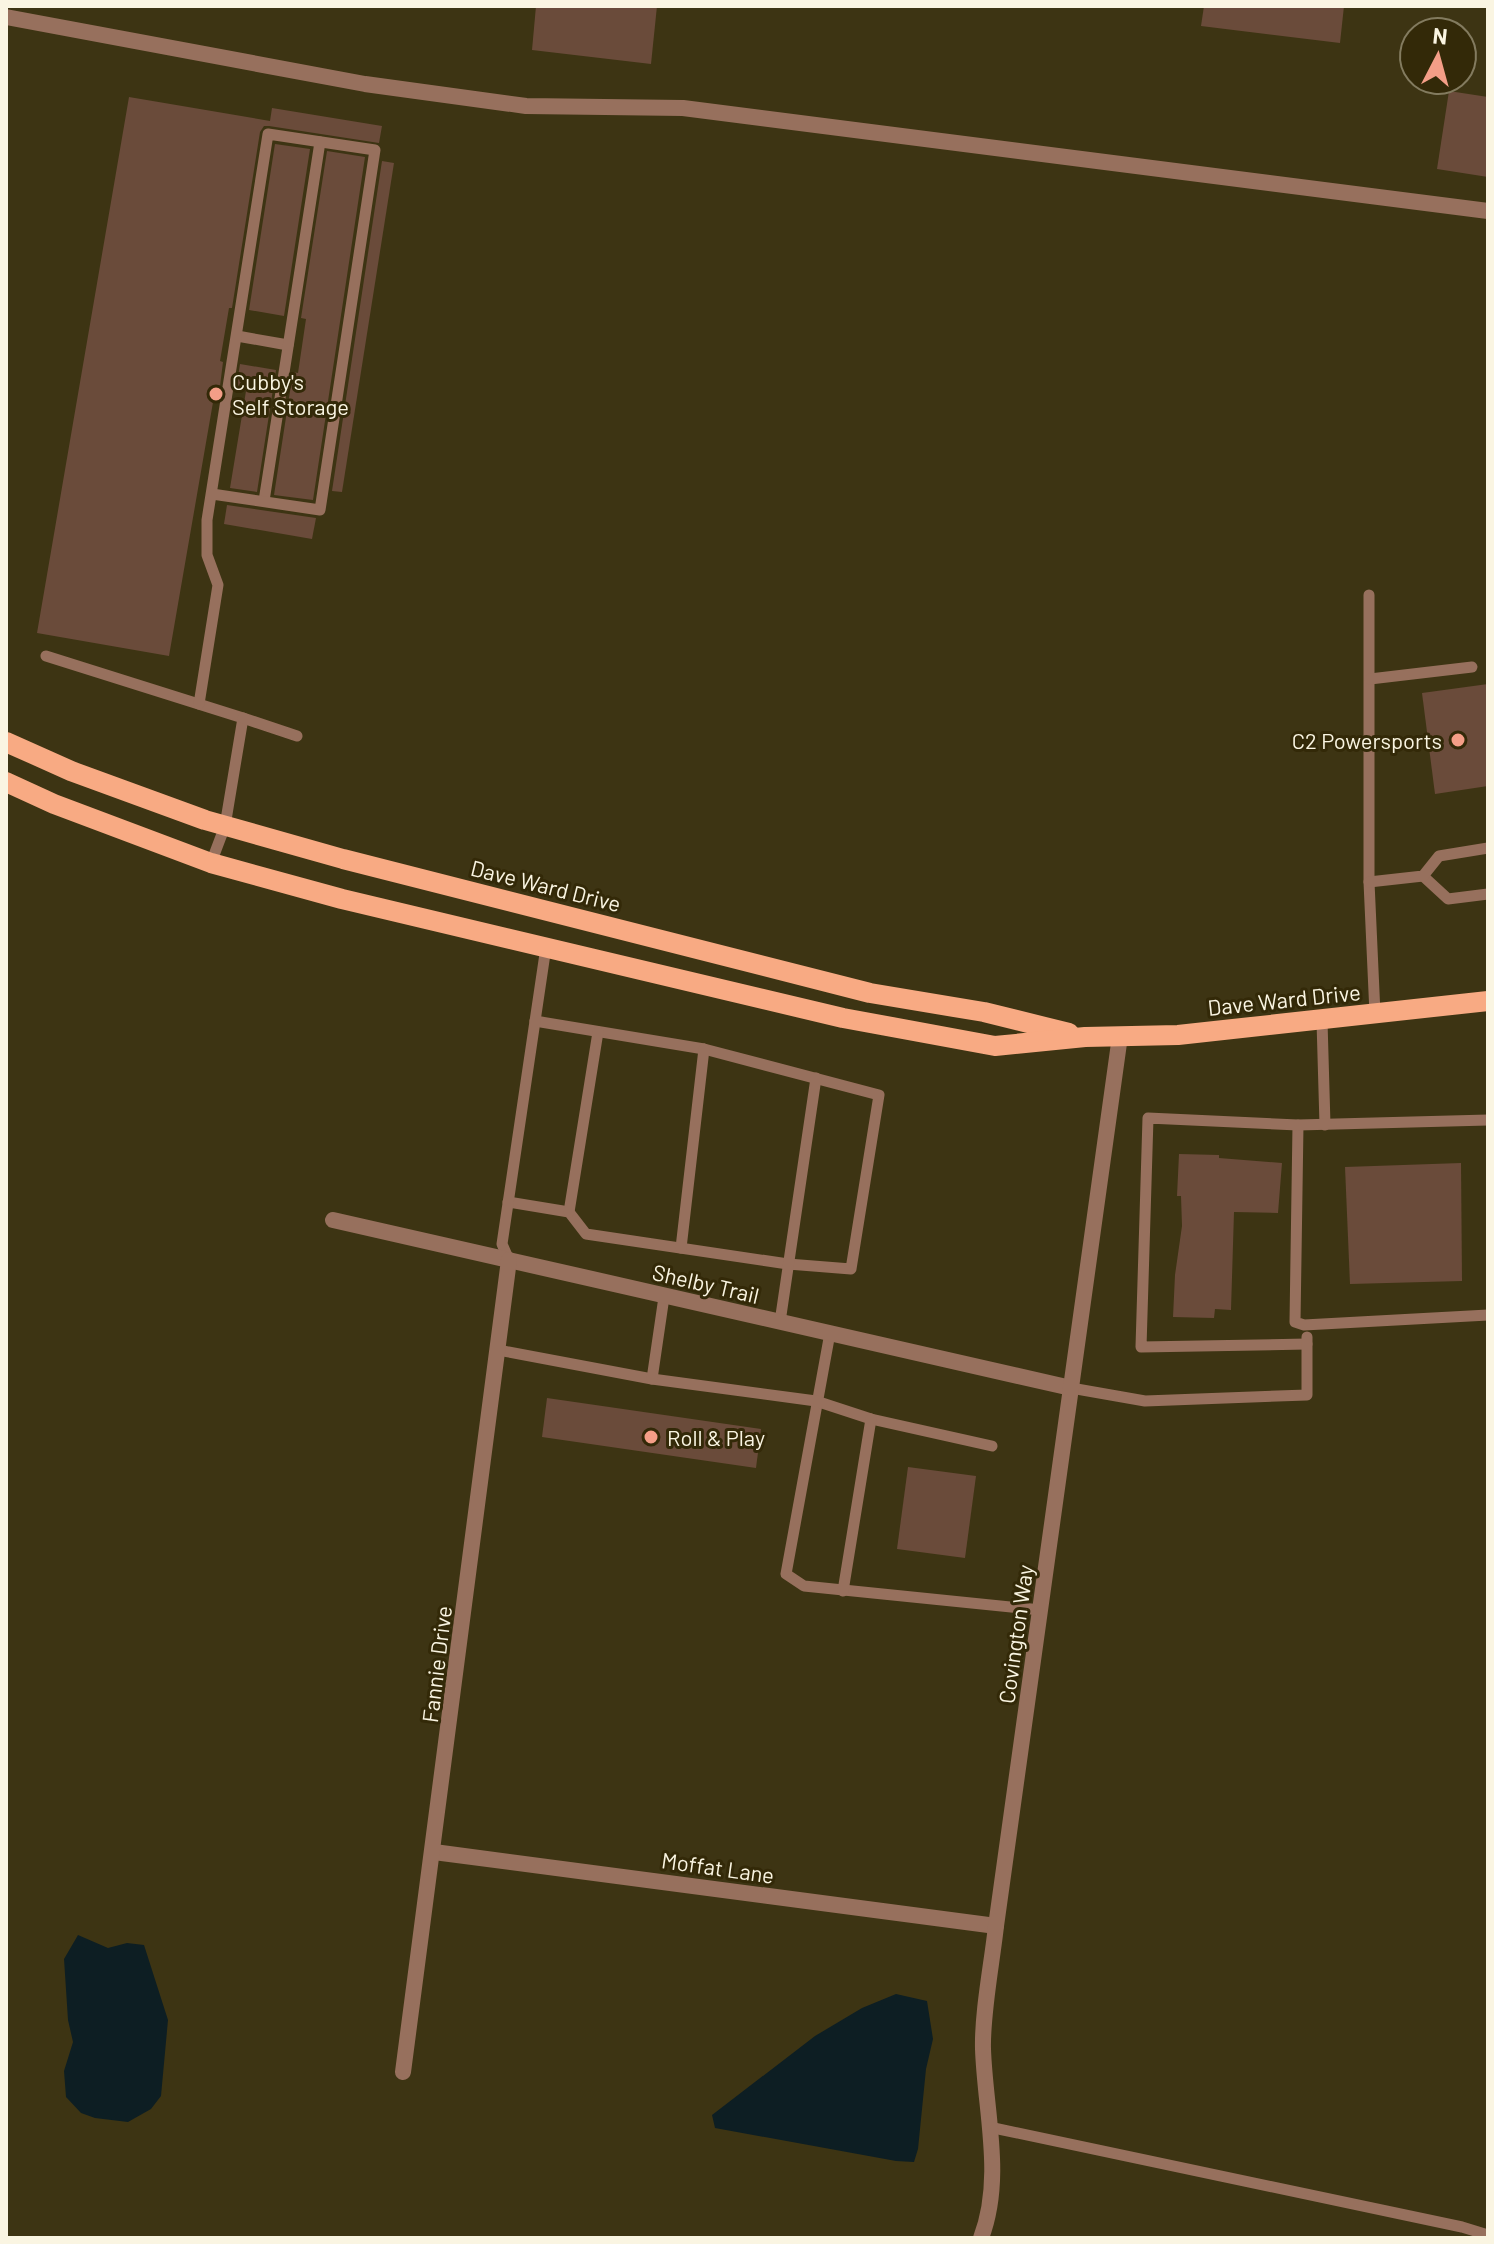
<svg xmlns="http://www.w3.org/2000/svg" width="1494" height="2244" viewBox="0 0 1494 2244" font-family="Barlow,sans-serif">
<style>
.water{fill:#0d1e23}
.building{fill:#6a4b3a}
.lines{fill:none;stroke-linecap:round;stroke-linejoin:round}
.service{stroke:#97705d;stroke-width:11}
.minor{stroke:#97705d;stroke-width:16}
.primary{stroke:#f8aa83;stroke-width:20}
.poi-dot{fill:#f49e87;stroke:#332908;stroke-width:3}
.labels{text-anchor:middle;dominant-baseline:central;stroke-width:6;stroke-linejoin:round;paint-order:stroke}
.poi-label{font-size:22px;fill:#faf5e2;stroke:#332908;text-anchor:start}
.street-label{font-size:22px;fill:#faf5e2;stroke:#332908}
</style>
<rect width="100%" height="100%" fill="#3d3413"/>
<g class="water">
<polygon points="78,1935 108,1948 127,1943 144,1945 168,2020 161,2096 151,2109 128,2122 95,2118 81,2113 66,2097 64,2071 73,2042 68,2020 64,1959"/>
<polygon points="896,1994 927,2001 933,2039 926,2069 918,2149 914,2162 896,2161 715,2128 712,2115 815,2036 862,2008"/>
</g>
<g class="building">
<polygon points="536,6 657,6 651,64 532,50"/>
<polygon points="1204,6 1344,6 1340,43 1201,26"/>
<polygon points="1449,91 1488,97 1488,177 1437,169"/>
<polygon points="129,97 270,121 272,108 382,126 379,143 269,126 264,126 260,132 232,308 229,308 220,361 223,362 220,386 216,385 169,656 37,633"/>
<polygon points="275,144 310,149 284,316 249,310"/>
<polygon points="327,151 365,157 313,500 274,495 293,372 298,373 306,319 301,318"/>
<polygon points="382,161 394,163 342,492 332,491"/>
<polygon points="240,364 276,370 257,492 230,488 246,391 236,389"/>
<polygon points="227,505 316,518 312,539 224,524"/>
<polygon points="1488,684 1488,786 1435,794 1422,693"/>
<polygon points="1179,1154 1219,1155 1219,1158 1282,1163 1278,1213 1234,1212 1231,1310 1215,1309 1214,1318 1173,1317 1175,1275 1182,1226 1181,1196 1177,1196"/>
<polygon points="1461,1163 1462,1281 1350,1284 1345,1167"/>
<polygon points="547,1398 761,1429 756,1468 542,1437"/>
<polygon points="908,1467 976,1476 965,1558 897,1549"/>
</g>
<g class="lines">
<g class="service">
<polyline points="237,336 288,345"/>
<polyline points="264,501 320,142"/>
<polyline points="1369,595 1369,882 1375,1014"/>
<polyline points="46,656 243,718 225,826 211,863"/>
<polyline points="1370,679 1472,667"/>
<polyline points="199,704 218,585 207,555 207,520 268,134 375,150 320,510 212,494"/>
<polyline points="243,718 297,736"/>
<polyline points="1423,876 1448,899 1488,894"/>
<polyline points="1369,882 1423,876 1439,856 1488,848"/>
<polyline points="1322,1021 1325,1125"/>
<polyline points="1298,1125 1295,1322 1304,1325 1488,1315"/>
<polyline points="508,1202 569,1212 586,1234 788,1264 851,1269 879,1095 704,1049 535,1021"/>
<polyline points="569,1212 598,1032"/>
<polyline points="681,1248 704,1049"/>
<polyline points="509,1260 502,1244 546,947"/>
<polyline points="780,1322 816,1078"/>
<polyline points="830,1333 786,1574 804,1586 1041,1610"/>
<polyline points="1307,1344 1141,1347 1148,1118 1298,1125 1488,1120"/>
<polyline points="498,1350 652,1379 816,1401 871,1419 992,1446"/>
<polyline points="652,1379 664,1297"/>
<polyline points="1071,1388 1145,1401 1307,1395 1307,1337"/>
<polyline points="843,1591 871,1419"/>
<polyline points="989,2127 1462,2227 1488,2235"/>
</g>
<g class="minor">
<polyline points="6,17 365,84 526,106 683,108 1488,211"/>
<polyline points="333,1220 1071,1388"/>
<polyline points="434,1852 996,1926"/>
<polyline points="403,2072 509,1260"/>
<path d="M981,2238C1004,2178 985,2111 983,2049C982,2013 992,1963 996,1926L1120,1036"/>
</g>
<g class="primary">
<polyline points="6,742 71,771 205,820 343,859 870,993 984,1012 1069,1033"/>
<polyline points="6,782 54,804 211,863 342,899 843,1018 995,1046 1085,1037 1178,1035 1488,1001"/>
</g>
</g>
<g class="poi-dot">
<circle cx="216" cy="394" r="8"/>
<circle cx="1458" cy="740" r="8"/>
<circle cx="651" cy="1437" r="8"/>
</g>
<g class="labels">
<g class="poi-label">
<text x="232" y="381">Cubby's<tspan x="232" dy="25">Self Storage</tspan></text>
<text x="1442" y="740" text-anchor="end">C2 Powersports</text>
<text x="667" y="1437">Roll &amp; Play</text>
</g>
<g class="street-label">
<text transform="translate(546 885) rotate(14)">Dave Ward Drive</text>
<text transform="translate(1284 999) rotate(-6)">Dave Ward Drive</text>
<text transform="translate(706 1283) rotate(13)">Shelby Trail</text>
<text transform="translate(1015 1634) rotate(-82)">Covington Way</text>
<text transform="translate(436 1664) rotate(-83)">Fannie Drive</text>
<text transform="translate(718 1867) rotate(8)">Moffat Lane</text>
</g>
</g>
<rect width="1494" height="2244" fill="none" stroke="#faf5e2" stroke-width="16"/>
<g transform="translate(1438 56) rotate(6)"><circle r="38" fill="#332908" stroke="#837b5f" stroke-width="2"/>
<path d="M0-6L14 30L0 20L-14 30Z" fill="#f49e87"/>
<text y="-12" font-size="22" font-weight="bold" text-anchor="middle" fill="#faf5e2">N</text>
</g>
</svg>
